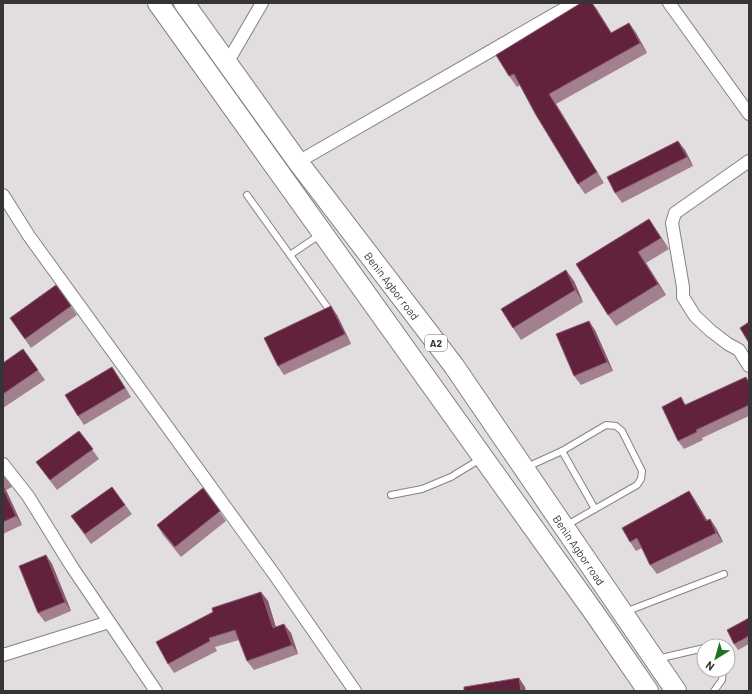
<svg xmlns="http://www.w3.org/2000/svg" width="752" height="694" viewBox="0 0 752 694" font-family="Barlow,sans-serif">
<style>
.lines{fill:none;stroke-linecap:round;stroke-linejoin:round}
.service-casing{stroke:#858283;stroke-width:8}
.minor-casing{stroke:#858283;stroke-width:14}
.trunk-casing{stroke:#858283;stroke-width:22}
.service{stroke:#fff;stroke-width:6}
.minor{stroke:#fff;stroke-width:12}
.trunk{stroke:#fff;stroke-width:20}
.wall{fill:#a2808e}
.shaded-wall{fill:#885a6d}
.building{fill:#62213c;stroke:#885a6d}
.labels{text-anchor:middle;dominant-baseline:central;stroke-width:4;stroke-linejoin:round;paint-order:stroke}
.shield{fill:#fff;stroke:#727172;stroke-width:1}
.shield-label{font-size:10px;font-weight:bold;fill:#363435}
.street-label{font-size:11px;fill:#363435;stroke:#fff}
</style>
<rect width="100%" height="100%" fill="#e2dedf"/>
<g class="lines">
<g class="service-casing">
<g id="service">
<polyline points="247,195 328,308"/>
<polyline points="290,255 321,234"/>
<polyline points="562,451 606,425 616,426 622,431 642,471 641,479 637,485 595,509"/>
<polyline points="527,467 562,451 595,509 567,525"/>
<polyline points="391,495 422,489 451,477 482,458"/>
<polyline points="625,612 724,574"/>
<polyline points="657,659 704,648"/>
<polyline points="714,691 722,680 723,670"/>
</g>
</g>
<g class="minor-casing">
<g id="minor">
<polyline points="669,3 749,114"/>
<polyline points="227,63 262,3"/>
<polyline points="749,161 675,213 672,223 683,287 683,297 695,316 711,331 728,344 739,350 749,366"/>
<polyline points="298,162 574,3"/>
<polyline points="3,195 29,236 274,574 355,691"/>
<polyline points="3,464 28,496 72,567 156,691"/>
<polyline points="3,655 109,622"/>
</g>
</g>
<g class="trunk-casing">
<g id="trunk">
<polyline points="158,3 595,614 648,691"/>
<path id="s1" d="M184,3L298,162L454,366L676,691"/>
</g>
</g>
<use href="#service" class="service"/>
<use href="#minor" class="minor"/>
<use href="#trunk" class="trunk"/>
</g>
<g class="wall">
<polygon points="596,8 611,33 629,23 636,33 647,53 556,104 604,183 585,194 578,184 520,85 517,87 509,76"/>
<polygon points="685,150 693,166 622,203 615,193"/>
<polygon points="649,219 669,249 646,263 666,295 616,326 608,315"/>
<polygon points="574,281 583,302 521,340 513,328"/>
<polygon points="56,285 77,315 31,348 10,318"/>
<polygon points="337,315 351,344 284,375 278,366"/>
<polygon points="595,330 613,371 581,385 574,376"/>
<polygon points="23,349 45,380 3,408 3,363"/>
<polygon points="118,376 131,397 84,425 78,416"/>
<polygon points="749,381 749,416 702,438 703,440 684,449 678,441 686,405"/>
<polygon points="79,431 99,459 57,490 36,462"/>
<polygon points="3,475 12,487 6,490 22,525 3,534"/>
<polygon points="112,487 132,514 91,544 71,516"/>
<polygon points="203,488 226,521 181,557 163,535 157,525"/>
<polygon points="689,491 695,500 707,520 710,519 716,528 723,542 657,574 650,565 642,548 636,551 630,542"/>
<polygon points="46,555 52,564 71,611 45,622 38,613"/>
<polygon points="261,592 268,601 276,627 291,633 298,654 254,670 247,661 239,640 215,647 217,651 174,673 168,664"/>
<polygon points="749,618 749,644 738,650 734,644"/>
</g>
<g class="shaded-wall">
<polygon points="592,3 596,8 618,43 611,33"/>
<polygon points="629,23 636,33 647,53 640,43"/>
<polygon points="549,94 556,104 604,183 597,172"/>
<polygon points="678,141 685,150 693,166 687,157"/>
<polygon points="649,219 669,249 661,238"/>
<polygon points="638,252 646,263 666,295 658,284"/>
<polygon points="566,270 574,281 583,302 575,290"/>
<polygon points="331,306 337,315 351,344 345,334"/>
<polygon points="589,321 595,330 613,371 607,362"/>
<polygon points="112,367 118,376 131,397 125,388"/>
<polygon points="3,485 6,490 22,525 16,516 3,488"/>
<polygon points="689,491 695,500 713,530 706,521"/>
<polygon points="710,519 716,528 723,542 716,533"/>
<polygon points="46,555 52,564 71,611 65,602"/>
<polygon points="261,592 268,601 279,638 273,628"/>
<polygon points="284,624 291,633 298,654 292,645"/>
<polygon points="519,678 525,687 526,691 521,691"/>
</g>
<g class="building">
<polygon points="581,3 592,3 611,33 629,23 640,43 549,94 597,172 578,184 536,115 514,74 509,76 496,55"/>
<polygon points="678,141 687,157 615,193 607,177"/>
<polygon points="649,219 661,238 638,252 658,284 608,315 576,264"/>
<polygon points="566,270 575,290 513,328 501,309"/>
<polygon points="56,285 71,306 25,339 10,318"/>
<polygon points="331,306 345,334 278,366 264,338"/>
<polygon points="589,321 607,362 574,376 556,334"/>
<polygon points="749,322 749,343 740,328"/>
<polygon points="23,349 38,370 3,394 3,363"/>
<polygon points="112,367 125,388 78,416 65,395"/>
<polygon points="746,377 749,383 749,405 696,430 697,432 678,441 662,407 681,397 685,405"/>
<polygon points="79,431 93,449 50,480 36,462"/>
<polygon points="112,487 125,505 85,534 71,516"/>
<polygon points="3,488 16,516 3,522"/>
<polygon points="203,488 220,511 175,547 157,525"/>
<polygon points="689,491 706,521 710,519 716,533 650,565 637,538 630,542 622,528"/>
<polygon points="46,555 65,602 38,613 19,566"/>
<polygon points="261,592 273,628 284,624 292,645 247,661 235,630 209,638 210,641 168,664 156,642 213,612 212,608"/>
<polygon points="749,618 749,636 734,644 727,630"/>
<polygon points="519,678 521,691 464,691 464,687"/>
</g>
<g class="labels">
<rect class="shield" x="425" y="335" width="22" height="16" rx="3"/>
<g class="shield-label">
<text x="436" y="343">A2</text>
</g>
<g class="street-label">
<text stroke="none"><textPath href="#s1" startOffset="351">Benin Agbor road</textPath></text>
<text stroke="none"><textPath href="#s1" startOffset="675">Benin Agbor road</textPath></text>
</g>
</g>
<rect width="752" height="694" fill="none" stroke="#363435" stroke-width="8"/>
<g transform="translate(716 658) rotate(217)"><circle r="19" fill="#ffffff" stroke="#afaeae"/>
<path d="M0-3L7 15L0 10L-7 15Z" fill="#1d741f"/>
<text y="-6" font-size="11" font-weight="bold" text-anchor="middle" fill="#363435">N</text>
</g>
</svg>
